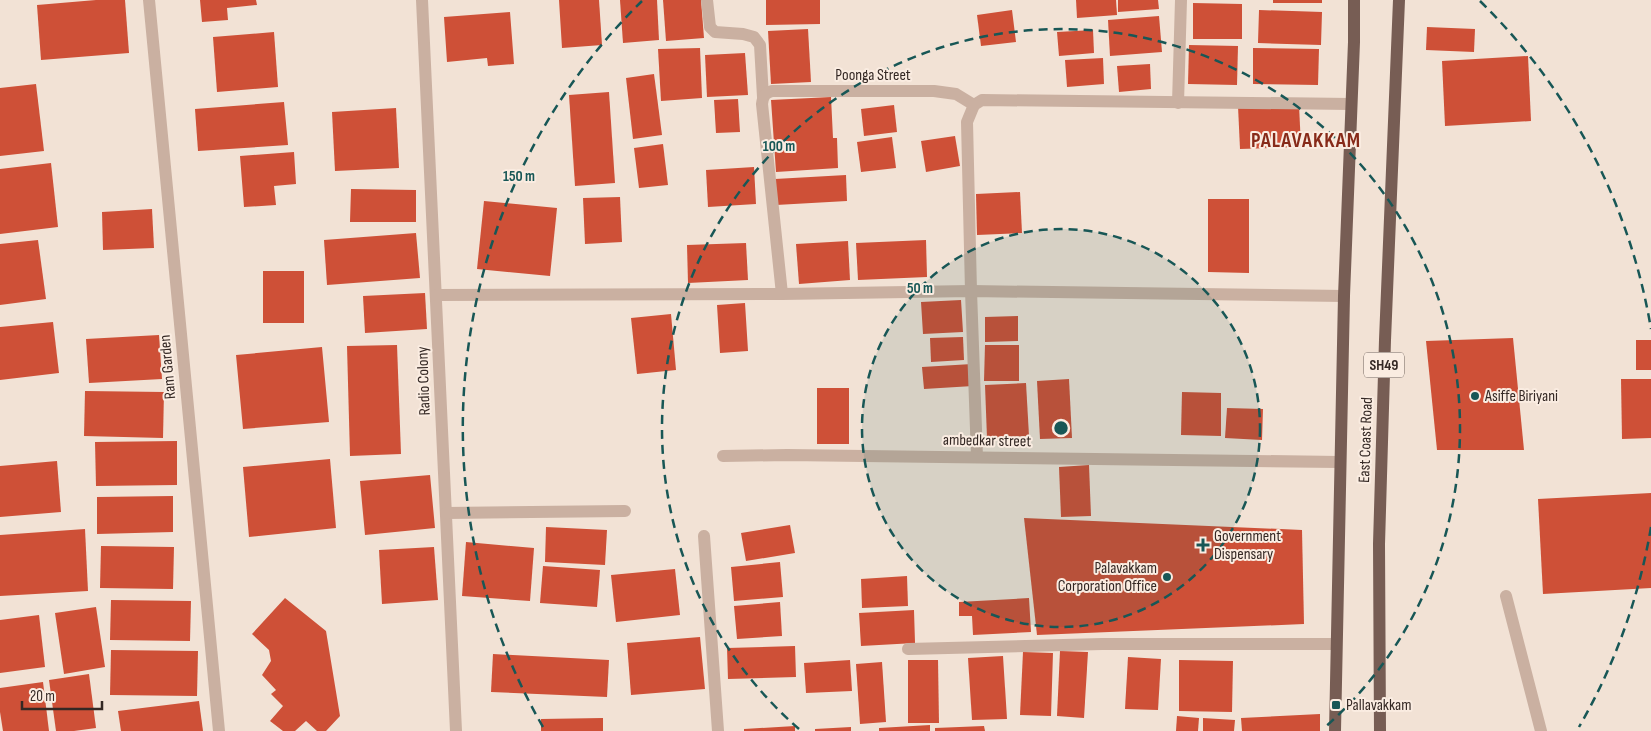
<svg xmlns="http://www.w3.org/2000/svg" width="1651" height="731" viewBox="0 0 1651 731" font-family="'Sofia Sans Condensed',sans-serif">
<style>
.building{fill:#ce5037}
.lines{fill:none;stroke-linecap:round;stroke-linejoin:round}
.lane{stroke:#cab0a1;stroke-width:12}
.street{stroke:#cab0a1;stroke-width:12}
.primary{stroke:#775d54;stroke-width:12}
.ring{fill:none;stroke:#185756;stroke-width:2.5;stroke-dasharray:9 6}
.poi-dot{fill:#185756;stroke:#faece1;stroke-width:2}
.labels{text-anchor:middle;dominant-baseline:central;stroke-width:4;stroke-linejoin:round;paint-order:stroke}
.shield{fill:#faece1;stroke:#6f635d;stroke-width:1}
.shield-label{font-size:15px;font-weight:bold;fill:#342824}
.street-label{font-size:16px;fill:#342824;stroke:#faece1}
.poi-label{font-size:16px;fill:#342824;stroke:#faece1;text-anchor:start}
.district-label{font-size:21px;font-weight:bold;letter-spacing:1px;fill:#872a19;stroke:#faece1}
.centre{fill:#185756;stroke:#faece1;stroke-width:2.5}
.ring-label{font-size:15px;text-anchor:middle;font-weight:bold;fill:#185756;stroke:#faece1;stroke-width:4;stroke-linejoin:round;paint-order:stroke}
</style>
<rect width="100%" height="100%" fill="#f2e2d5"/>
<g class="building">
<polygon points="96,0 125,0 129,53 41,60 37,5"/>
<polygon points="200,0 256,0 257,5 227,8 228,20 202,22"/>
<polygon points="559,0 599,0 602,45 562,48"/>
<polygon points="620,0 657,0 659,40 623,43"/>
<polygon points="663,0 701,0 704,38 666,41"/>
<polygon points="766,0 820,0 820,24 766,25"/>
<polygon points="1076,0 1116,0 1117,15 1077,18"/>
<polygon points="1118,0 1158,0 1159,9 1118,12"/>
<rect x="1273" y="0" width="49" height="3"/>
<polygon points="1193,3 1242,4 1242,39 1193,39"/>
<polygon points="1012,10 1016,42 981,46 977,15"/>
<polygon points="1259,10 1322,12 1321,45 1258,43"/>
<polygon points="510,12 514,64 488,66 487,58 447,62 444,17"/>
<polygon points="1159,16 1162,52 1110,56 1108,20"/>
<polygon points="1427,27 1475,29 1474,52 1426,50"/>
<polygon points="808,29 811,82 771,84 768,31"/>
<polygon points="1093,30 1094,53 1059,56 1057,32"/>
<polygon points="274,32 278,87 217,92 213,37"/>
<polygon points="1189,45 1238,46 1237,85 1188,84"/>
<polygon points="700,48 702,98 661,101 658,49"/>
<polygon points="1253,48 1319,49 1318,85 1253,84"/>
<polygon points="745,53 748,95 707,97 705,55"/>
<polygon points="1528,56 1531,121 1445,126 1442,61"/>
<polygon points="1103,58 1104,84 1067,87 1065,60"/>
<polygon points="1150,64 1151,89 1119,92 1117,66"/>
<polygon points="654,74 662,135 633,139 626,78"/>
<polygon points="36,84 44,151 0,156 0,88"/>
<polygon points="609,92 615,183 575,186 569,95"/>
<polygon points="831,97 833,138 837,138 838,168 776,172 771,100"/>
<polygon points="738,99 740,132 716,133 714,100"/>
<polygon points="284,102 288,145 198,151 195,109"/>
<polygon points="894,105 897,132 864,136 861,109"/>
<polygon points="1299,105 1301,147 1240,149 1238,106"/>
<polygon points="396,108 399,168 335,171 332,112"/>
<polygon points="955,136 960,166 926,172 921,141"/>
<polygon points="892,137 896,168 861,172 857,142"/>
<polygon points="663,144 668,185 639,188 634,148"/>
<polygon points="294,152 296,184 274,186 276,205 244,207 240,156"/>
<polygon points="51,163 58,227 0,234 0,169"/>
<polygon points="754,167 756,204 708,207 706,170"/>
<polygon points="846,175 847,201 776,205 775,179"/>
<polygon points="351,189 416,190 416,222 350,222"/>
<polygon points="1020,192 1022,233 977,235 976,194"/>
<polygon points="620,197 622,242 585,244 583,198"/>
<polygon points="1208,199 1249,199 1249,273 1208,272"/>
<polygon points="484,201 557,208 550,276 477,269"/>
<polygon points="152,209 154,248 103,250 102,212"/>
<polygon points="416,233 420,278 327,285 324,240"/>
<polygon points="38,240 46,299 0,305 0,244"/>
<polygon points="926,240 927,277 858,280 856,243"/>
<polygon points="848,241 850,280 799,284 796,244"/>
<polygon points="746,243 748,280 688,283 687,245"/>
<rect x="263" y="271" width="41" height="52"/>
<polygon points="425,293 427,329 365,333 363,296"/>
<polygon points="961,300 963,332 923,334 921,302"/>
<polygon points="745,303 748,351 720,353 717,305"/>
<polygon points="671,314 676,370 637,374 631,318"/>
<polygon points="1018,316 1018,341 985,342 985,317"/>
<polygon points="53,322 59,373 0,380 0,327"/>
<polygon points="159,335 162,379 89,383 86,339"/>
<polygon points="963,337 964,360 931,362 930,338"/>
<polygon points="1513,338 1524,450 1437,450 1426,341"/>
<rect x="1636" y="340" width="15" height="30"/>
<polygon points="397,345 401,454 350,456 347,346"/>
<polygon points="985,345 1019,345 1019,381 984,381"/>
<polygon points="322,347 329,422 243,429 236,355"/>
<polygon points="972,364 973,386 924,389 922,367"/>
<polygon points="1069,379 1072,438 1040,439 1037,381"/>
<polygon points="1621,379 1651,379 1651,438 1622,439"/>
<polygon points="1026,383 1029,436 987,438 985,385"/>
<rect x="817" y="388" width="32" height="56"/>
<polygon points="85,391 164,392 163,438 84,436"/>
<polygon points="1182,392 1221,393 1221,436 1181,435"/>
<polygon points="1227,408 1263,409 1262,440 1225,438"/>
<polygon points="177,441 177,485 96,486 95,442"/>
<polygon points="330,459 336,528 249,537 243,467"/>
<polygon points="57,461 61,512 0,517 0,466"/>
<polygon points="1089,465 1091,516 1061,517 1059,467"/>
<polygon points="430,475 435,528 365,535 360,481"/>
<polygon points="1651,493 1651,588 1543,594 1538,499"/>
<polygon points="173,496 173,532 97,534 97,497"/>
<polygon points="1024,518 1302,530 1304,624 1037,635"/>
<polygon points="790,525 795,553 746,561 741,533"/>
<polygon points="546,527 607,530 605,565 545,562"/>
<polygon points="85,529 88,591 0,596 0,535"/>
<polygon points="466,542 534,548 530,601 462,596"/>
<polygon points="101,546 174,547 173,589 100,588"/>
<polygon points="434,547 438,600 382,604 379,550"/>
<polygon points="780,562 783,597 734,601 731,567"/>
<polygon points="543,566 600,570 597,607 540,603"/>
<polygon points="675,569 680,615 616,622 611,575"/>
<polygon points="907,576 908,606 862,608 861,579"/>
<polygon points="285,598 326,631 340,716 326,731 317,731 306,721 295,731 283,731 270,721 283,706 271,694 276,690 262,675 271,661 269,650 252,634"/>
<polygon points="1029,598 1031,632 973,635 972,616 959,616 959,602"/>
<polygon points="111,600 191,601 190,641 110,640"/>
<polygon points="780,602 782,636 737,639 734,606"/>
<polygon points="96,607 105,667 64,674 55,613"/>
<polygon points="914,610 915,643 861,646 859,613"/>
<polygon points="39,615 45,667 0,673 0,620"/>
<polygon points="700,637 705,689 631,695 627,643"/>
<polygon points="795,646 796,677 728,679 727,648"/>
<polygon points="111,650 198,651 197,696 110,695"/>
<polygon points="1060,651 1088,652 1084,718 1057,716"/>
<polygon points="1023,652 1053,653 1051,716 1020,715"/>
<polygon points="493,654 609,660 607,697 491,692"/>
<polygon points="1003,656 1007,719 972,720 968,658"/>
<polygon points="1128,657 1161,659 1158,710 1125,709"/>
<polygon points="850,660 852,691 806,693 804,663"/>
<polygon points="908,660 938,660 939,723 908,723"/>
<polygon points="1179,660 1233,661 1232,712 1179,711"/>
<polygon points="882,662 886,722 860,724 856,664"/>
<polygon points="89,674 96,728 74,731 56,731 49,680"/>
<polygon points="43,682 49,731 3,731 0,712 0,688"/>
<polygon points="199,701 203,731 121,731 118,711"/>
<polygon points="1320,714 1320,731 1242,731 1241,718"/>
<polygon points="1177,716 1199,718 1198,731 1176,731"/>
<polygon points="603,718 603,731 541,731 541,719"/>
<polygon points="1203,718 1235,720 1234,731 1203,731"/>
<polygon points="930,725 930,731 879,731 879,728"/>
<polygon points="795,726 795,731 744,731 744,729"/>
<polygon points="984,726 985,731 935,731 935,728"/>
<polygon points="851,727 851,731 815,731 815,729"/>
</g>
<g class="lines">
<polyline class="lane" points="1506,596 1541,731"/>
<g class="street">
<polyline points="149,0 219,731"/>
<polyline points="422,0 456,731"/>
<polyline points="707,0 710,27 715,32 743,34 754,37 760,45 763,97"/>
<polyline points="1178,103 1181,0"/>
<polyline points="974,105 967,122 971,291 977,457"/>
<path d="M782,294L762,104C763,96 765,93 772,91H934L956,94L974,105L982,100L1351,104"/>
<polyline points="436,295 782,294 971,291 1344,296"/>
<polyline points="723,456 787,455 1339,462"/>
<polyline points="446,513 625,511"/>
<polyline points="704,536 718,731"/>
<polyline points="908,649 1102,644 1336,644"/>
</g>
<g class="primary">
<polyline points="1335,731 1344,296 1354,42 1354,0"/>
<polyline points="1380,731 1379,544 1385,340 1399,0"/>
</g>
</g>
<circle cx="1061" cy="428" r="199" fill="#185756" fill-opacity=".12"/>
<g class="ring">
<circle cx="1061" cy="428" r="199"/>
<path d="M799 729A399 399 0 1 1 1323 729"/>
<path d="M1651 527A598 598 0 0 1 1579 727M543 727A598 598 0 0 1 642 1M1480 1A598 598 0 0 1 1651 329"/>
</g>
<g class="poi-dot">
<circle cx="1475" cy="396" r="5"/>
<path d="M1200.5 537.5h5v5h5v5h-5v5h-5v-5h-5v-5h5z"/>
<circle cx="1167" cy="577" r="5"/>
<rect x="1331" y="700" width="10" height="10" rx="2.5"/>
</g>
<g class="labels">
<rect class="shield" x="1364" y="352.5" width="40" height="25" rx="4"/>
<g class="shield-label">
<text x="1384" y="365">SH49</text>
</g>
<g class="street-label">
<text x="873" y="75">Poonga Street</text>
<text transform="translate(168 367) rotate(-95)">Ram Garden</text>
<text transform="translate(424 381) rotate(-92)">Radio Colony</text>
<text transform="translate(1366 440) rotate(-88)">East Coast Road</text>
<text transform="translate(987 441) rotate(1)">ambedkar street</text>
</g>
<g class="poi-label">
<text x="1485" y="396">Asiffe Biriyani</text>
<text x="1214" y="536">Government<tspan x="1214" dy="18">Dispensary</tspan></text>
<text x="1157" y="568" text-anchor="end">Palavakkam<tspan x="1157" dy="18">Corporation Office</tspan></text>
<text x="1346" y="705">Pallavakkam</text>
</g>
<g class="district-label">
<text x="1306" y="140">PALAVAKKAM</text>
</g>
</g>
<circle cx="1061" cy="428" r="8" class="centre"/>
<g class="ring-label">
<text x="779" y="151">100 m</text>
<text x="519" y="181">150 m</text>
<text x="920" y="293">50 m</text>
</g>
<path d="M22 701v8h80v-8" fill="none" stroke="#342824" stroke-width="2.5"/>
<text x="30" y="701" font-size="15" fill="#342824" stroke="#faece1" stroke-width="4" paint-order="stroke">20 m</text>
</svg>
